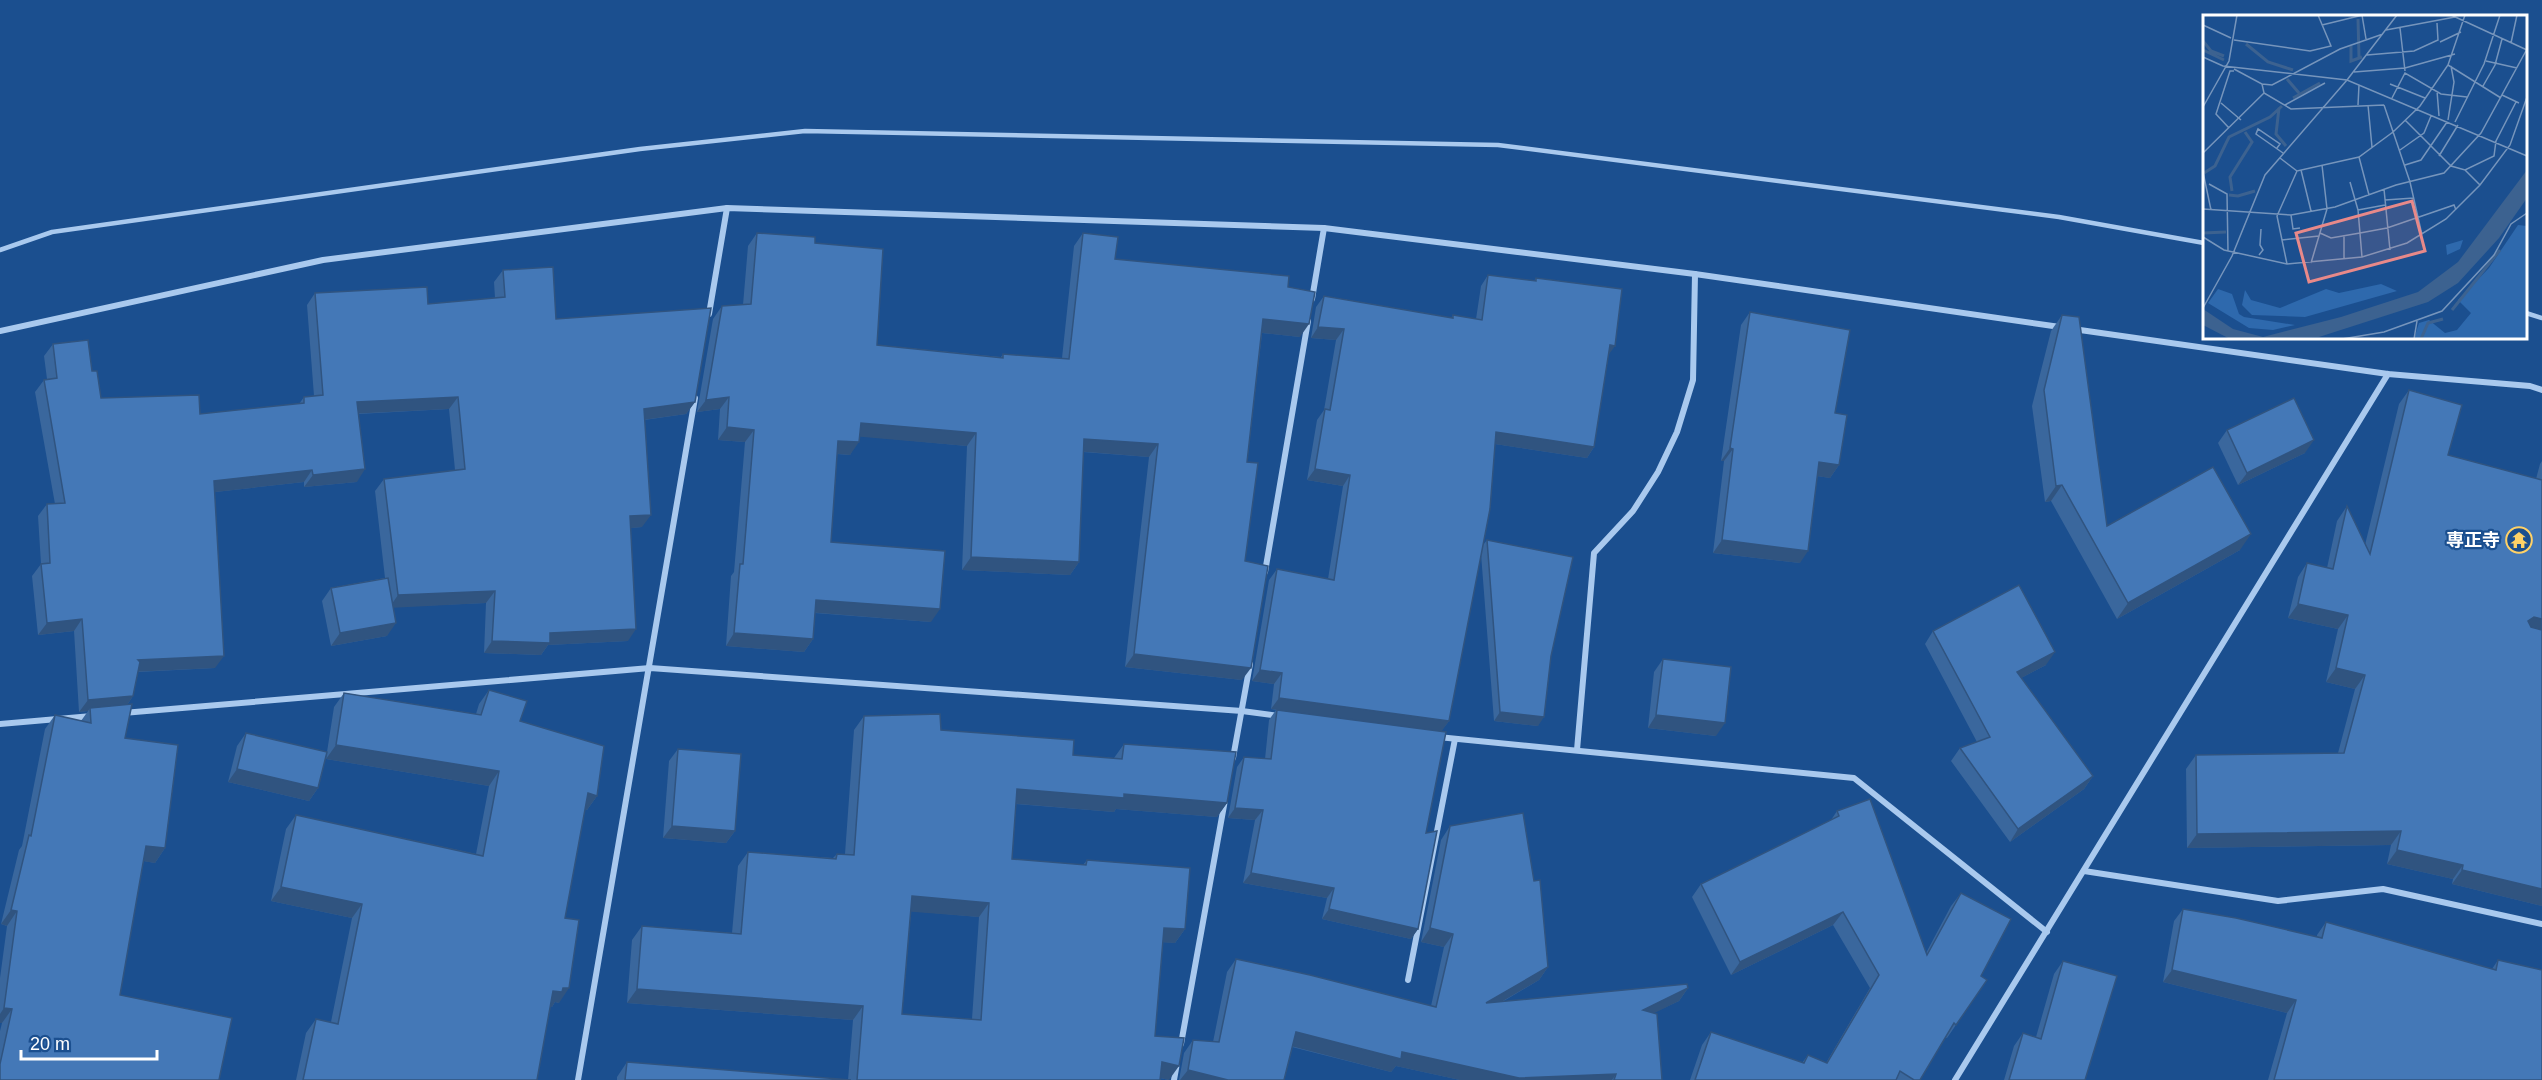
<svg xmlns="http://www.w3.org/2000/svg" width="2542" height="1080" viewBox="0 0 2542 1080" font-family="Helvetica,'Noto Sans JP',sans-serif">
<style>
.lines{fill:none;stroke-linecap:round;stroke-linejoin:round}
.lane{stroke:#a9c9ee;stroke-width:4.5}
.street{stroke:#a9c9ee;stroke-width:6}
.wall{fill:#3a679d;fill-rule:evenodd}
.shaded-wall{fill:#305480}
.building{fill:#4478b7;stroke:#305480;stroke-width:1.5;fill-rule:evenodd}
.labels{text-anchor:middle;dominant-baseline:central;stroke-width:4.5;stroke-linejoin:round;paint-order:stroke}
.poi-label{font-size:18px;font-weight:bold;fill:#fff;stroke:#1b4f8f;text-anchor:end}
.inset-river{fill:none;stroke:#3c6290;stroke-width:3}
.inset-road{fill:none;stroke:#7695bc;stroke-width:1.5}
.view{fill:#e88989;fill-opacity:0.15;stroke:#e88989;stroke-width:3}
.inset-edge{fill:none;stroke:#fff;stroke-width:3}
</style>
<rect width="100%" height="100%" fill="#1b4f8f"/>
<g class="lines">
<g class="lane">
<polyline points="0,250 52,232 640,149 805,131 1498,145 2059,217 2204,243"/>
<polyline points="2526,313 2542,318"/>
</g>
<g class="street">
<polyline points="1312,299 1324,228"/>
<polyline points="709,314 727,208"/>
<polyline points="2073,329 2388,374 2530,386 2542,390"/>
<polyline points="0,331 323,260 727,208 1324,228 1695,274 2060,327"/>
<polyline points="1265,572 1308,321"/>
<polyline points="123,713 650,668 1242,711 1279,716"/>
<polyline points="0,724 92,716"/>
<polyline points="1438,737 1854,778 2047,932"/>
<polyline points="1577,750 1594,553 1633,511 1658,472 1677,432 1693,380 1695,274"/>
<polyline points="1233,758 1250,664"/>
<polyline points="2084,871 2278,901 2383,889 2542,924"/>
<polyline points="1408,980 1455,739"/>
<polyline points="1181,1044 1225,800"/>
<polyline points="578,1080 695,398"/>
<polyline points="1174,1080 1177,1063"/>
<polyline points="1955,1080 2388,374"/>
</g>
</g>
<g class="wall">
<polygon points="757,233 815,243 877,345 1001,357 1003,354 1062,358 1074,246 1083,233 1115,259 1288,287 1300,337 1262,333 1247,462 1242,680 1125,667 1149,457 1083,452 1079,562 1070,575 962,570 967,446 860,436 850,455 837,454 831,542 931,622 815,613 813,639 804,652 726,646 731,576 734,572 745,442 718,440 720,409 697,412 713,319 722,306 743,305 748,246"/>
<polygon points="503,270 556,319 695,402 686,414 644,420 642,527 631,528 628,641 548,645 541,655 484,653 486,603 393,607 387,636 331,646 322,601 331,588 385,578 375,491 384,479 455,470 449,409 358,414 357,482 304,487 304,482 215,492 215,668 138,672 133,696 127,705 125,738 165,848 155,863 144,861 0,1080 0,1031 2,1023 0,1023 0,978 7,926 1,924 19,850 22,846 45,729 55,715 81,721 88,711 79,712 74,631 38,635 32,576 41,564 38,516 47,504 55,504 35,392 44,380 47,379 44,356 53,344 92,371 101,398 200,414 299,404 304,397 314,396 307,305 315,293 428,304 495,298 494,282"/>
<polygon points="1488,275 1534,281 1536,278 1608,355 1594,447 1587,458 1495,444 1483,545 1487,540 1551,656 1538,726 1494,721 1481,554 1449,721 1441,731 1426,833 1418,929 1411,939 1322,919 1327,898 1243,883 1255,820 1228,818 1237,767 1244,757 1265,759 1269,720 1276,710 1271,709 1274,684 1252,681 1269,580 1277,569 1328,579 1343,486 1307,480 1317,420 1324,410 1336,340 1311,338 1316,307 1324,296 1451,318 1453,315 1476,319 1481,286"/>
<polygon points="1750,312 1835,413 1839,465 1830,478 1817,476 1800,563 1713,553 1724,461 1721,461 1741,325"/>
<polygon points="2062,315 2107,526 2240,550 2117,619 2051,501 2045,502 2032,406 2051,331"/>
<polygon points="2409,390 2448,455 2536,479 2540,464 2542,461 2542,906 2452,884 2453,879 2387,864 2391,845 2187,848 2186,769 2196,755 2338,753 2355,689 2326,682 2338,629 2288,618 2298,577 2307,563 2327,568 2337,521 2347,506 2365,545 2399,404"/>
<polygon points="2227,430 2305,453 2238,485 2218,443"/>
<polygon points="1933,631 2046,665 2021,678 2093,776 2084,789 2010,842 1951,761 1960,748 1977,742 1925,644"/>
<polygon points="1663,659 1716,736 1648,728 1654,672"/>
<polygon points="489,690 597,796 587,810 585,809 565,918 559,1003 555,1002 552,1007 550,1006 537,1080 296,1080 306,1033 316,1019 331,1022 352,918 271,901 286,829 296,815 476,854 489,786 326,759 327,753 318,788 309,801 228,782 237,746 246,733 327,752 334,707 344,693 476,714 479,704"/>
<path d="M864,716L1073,755L1114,758L1124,744L1227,803L1217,817L1116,809L1114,812L1016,804L1012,859L1083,865L1087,860L1185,929L1175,943L1163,942L1155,1036L1169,1080L1160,1078V1080H617V1077L627,1062L848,1080L853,1020L627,1003L632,940L642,926L732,933L738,866L748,852L833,858L837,854H845L854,730ZM911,911L979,917L972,1019L902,1014Z"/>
<polygon points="678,749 735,831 726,843 663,838 669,761"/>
<polygon points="1837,811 1926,953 1951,906 1961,893 1981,976 1987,980 1947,1038 1945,1037 1920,1080 1690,1080 1702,1045 1711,1032 1802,1063 1808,1055 1826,1063 1870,988 1833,925 1731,975 1692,897 1701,884 1831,820"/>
<polygon points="1450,826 1548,967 1539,980 1502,1002 1688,988 1679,1001 1653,1013 1662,1080 1460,1080 1396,1066 1391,1072 1292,1047 1284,1080 1179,1080 1184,1053 1193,1040 1213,1042 1227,972 1236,959 1431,1006 1444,947 1421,942 1441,840"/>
<polygon points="2183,909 2317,937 2317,935 2326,922 2492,969 2498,960 2542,1080 2268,1080 2287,1013 2163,982 2174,921"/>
<polygon points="2063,961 2085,1080 2004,1080 2014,1046 2023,1033 2036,1037 2054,974"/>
</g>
<g class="shaded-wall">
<polygon points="1263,319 1309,324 1300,337 1255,332"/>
<polygon points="1318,327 1344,329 1336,340 1311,338"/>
<polygon points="1610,345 1615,346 1607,357"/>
<polygon points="458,397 449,409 348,414 357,402"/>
<polygon points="729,397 720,409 697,412 706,400"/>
<polygon points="695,402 686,414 635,421 644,409"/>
<polygon points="861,423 976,433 967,446 852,436"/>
<polygon points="727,427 754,430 745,442 718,440"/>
<polygon points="1496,432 1594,447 1587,458 1488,443"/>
<polygon points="1084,439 1158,444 1149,457 1075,451"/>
<polygon points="2314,440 2305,453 2238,485 2247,473"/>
<polygon points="838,441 859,442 850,455 829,453"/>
<polygon points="1730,448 1733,449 1724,461 1721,461"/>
<polygon points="1819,462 1839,465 1830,478 1810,475"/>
<polygon points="365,469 357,482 304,487 313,475"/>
<polygon points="1315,469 1350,475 1343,486 1307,480"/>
<polygon points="312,470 304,482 206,493 214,481"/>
<polygon points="2062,485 2051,501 2045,502 2056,486"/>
<polygon points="651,515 642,527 622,529 630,516"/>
<polygon points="2251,534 2240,550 2117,619 2128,603"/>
<polygon points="1722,540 1808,551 1800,563 1713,553"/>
<polygon points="971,557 1079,562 1070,575 962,570"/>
<polygon points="495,591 486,603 389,608 398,595"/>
<polygon points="816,600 940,609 931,622 807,612"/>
<polygon points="2298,604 2348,615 2338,629 2288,618"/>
<polygon points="2534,617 2542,619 2542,636 2524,631 2528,621"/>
<polygon points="82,619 74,631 38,635 47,623"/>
<polygon points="396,623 387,636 331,646 340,633"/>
<polygon points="636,629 628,641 548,645 541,655 484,653 492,641 550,633"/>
<polygon points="734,633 813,639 804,652 726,646"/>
<polygon points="2055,652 2046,665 2008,685 2017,672"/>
<polygon points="1134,654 1251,668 1242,680 1125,667"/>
<polygon points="224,656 215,668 130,672 138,660"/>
<polygon points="2336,668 2365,675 2355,689 2326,682"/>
<polygon points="1260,670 1282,673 1274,684 1252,681"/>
<polygon points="133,696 125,708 90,708 88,711 79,712 88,700"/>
<polygon points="1279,698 1449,721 1441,732 1271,709"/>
<polygon points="1500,712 1544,717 1538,726 1494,721"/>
<polygon points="1656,715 1725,723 1716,736 1648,728"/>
<polygon points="336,745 499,771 489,786 326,759"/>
<polygon points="237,769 318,788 309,801 228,782"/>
<polygon points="2093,776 2084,789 2010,842 2018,829"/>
<polygon points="1017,789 1124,794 1227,803 1217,817 1116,809 1114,812 1007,803"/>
<polygon points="588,793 597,796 587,810 578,807"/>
<polygon points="1235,808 1263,810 1255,820 1228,818"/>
<polygon points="672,826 735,831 726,843 663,838"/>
<polygon points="2401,831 2391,845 2187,848 2197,834"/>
<polygon points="146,846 165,848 155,863 136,860"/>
<polygon points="2397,850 2463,865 2453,879 2387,864"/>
<polygon points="2462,870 2542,889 2542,906 2452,884"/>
<polygon points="1251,873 1334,888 1327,898 1243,883"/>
<polygon points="281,887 362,904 352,918 271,901"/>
<polygon points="912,896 989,903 979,917 902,911"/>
<polygon points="1329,909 1418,929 1411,939 1322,919"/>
<polygon points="11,910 17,911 7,926 1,924"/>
<polygon points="1843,912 1833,925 1731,975 1740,962"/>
<polygon points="1164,928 1185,929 1175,943 1154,942"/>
<polygon points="1430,928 1453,934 1444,947 1421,942"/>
<polygon points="1548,967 1539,980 1477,1016 1486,1003"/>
<polygon points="2172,970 2296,1000 2287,1013 2163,982"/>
<polygon points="563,988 569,988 559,1003 555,1002 552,1007 543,1005 553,991"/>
<polygon points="1688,988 1679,1001 1634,1023 1643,1010"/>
<polygon points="637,989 863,1006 853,1020 627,1003"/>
<polygon points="4,1008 12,1009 2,1023 0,1023 0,1014"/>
<polygon points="1296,1032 1402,1052 1616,1074 1612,1080 1460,1080 1396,1066 1391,1072 1287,1045"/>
<polygon points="1162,1062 1179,1066 1169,1080 1152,1076"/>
<polygon points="1188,1070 1228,1080 1180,1080"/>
</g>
<g class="building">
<polygon points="757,233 815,237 815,243 883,249 877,345 1003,358 1003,354 1069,359 1083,233 1118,237 1115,259 1289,276 1288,287 1315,292 1309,324 1263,319 1247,462 1258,463 1245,561 1268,566 1251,668 1134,654 1158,444 1084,439 1079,562 971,557 976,433 861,423 859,442 838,441 831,542 945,551 940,609 816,600 813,639 734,633 740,564 743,564 754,430 727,427 729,397 706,400 722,306 751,304"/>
<polygon points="553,267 556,319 711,308 695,402 644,409 651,515 630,516 636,629 550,633 550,643 492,641 495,591 398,595 384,479 465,469 458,397 357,402 365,469 313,475 312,470 214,481 224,656 138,660 140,662 133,696 88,700 82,619 47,623 41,564 50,563 47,504 65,503 44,380 57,378 53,344 88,340 92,371 97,371 101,398 199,395 200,414 304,403 304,397 323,395 315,293 427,287 428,304 505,297 503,270"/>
<polygon points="1488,275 1536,281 1536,278 1622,289 1615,346 1610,345 1594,447 1496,432 1490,509 1449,721 1279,698 1282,673 1260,670 1277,569 1334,580 1350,475 1315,469 1325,409 1330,410 1344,329 1318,327 1324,296 1453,318 1453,315 1482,320"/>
<polygon points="1750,312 1850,330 1835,413 1847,415 1839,465 1819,462 1808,551 1722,540 1733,449 1730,448"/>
<polygon points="2062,315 2079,317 2107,526 2213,467 2251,534 2128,603 2062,485 2056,486 2044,390"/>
<polygon points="2409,390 2462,405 2448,455 2542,480 2542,619 2534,617 2528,621 2531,627 2542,630 2542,889 2462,870 2463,865 2397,850 2401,831 2197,834 2196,755 2344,753 2365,675 2336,668 2348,615 2298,604 2307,563 2333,569 2347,506 2370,554"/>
<polygon points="2294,398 2314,440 2247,473 2227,430"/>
<polygon points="1487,540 1573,557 1551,656 1544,717 1500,712"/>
<polygon points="388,578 396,623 340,633 331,588"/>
<polygon points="2019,585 2055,652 2017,672 2093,776 2018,829 1960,748 1990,737 1933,631"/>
<polygon points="1663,659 1731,667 1725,723 1656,715"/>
<polygon points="489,690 527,701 520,721 604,746 597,796 588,793 565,918 579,920 569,988 563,988 562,992 553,991 537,1080 303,1080 316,1019 338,1024 362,904 281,887 296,815 483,856 499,771 336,745 344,693 481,715"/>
<polygon points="132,704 125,738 178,745 165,848 146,846 120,995 232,1018 219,1080 0,1080 0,1064 12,1009 4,1008 17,911 11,910 29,835 31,836 55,715 91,723 90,708"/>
<polygon points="1277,710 1446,732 1426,833 1437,831 1418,929 1329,909 1334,888 1251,873 1263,810 1235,808 1244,757 1271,759"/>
<path d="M940,714L941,730L1074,740L1073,755L1122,759L1124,744L1236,752L1227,803L1124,794V798L1017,789L1012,859L1086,865L1087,860L1190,868L1185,929L1164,928L1155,1036L1184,1038L1179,1066L1162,1062L1160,1080H857L863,1006L637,989L642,926L741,934L748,852L836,859L837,854L854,855L864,716ZM912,896L989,903L981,1020L902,1014Z"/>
<polygon points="246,733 327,752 318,788 237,769"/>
<polygon points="678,749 741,754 735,831 672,826"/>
<polygon points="1870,799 1927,955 1961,893 2011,919 1981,976 1987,980 1956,1025 1954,1023 1920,1080 1914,1080 1900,1071 1896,1080 1695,1080 1711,1032 1804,1063 1808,1055 1827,1063 1879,975 1843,912 1740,962 1701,884 1839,816 1837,811"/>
<polygon points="1523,813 1534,881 1540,880 1548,967 1486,1003 1687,984 1688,988 1643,1010 1657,1014 1662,1080 1614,1080 1616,1074 1519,1078 1402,1052 1401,1059 1296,1032 1284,1080 1228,1080 1188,1070 1193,1040 1219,1042 1236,959 1310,975 1436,1007 1453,934 1430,928 1450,826"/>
<polygon points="2183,909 2236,918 2322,938 2326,922 2496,970 2498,960 2542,970 2542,1080 2274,1080 2296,1000 2172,970"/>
<polygon points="2063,961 2117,976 2085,1080 2009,1080 2023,1033 2041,1039"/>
<polygon points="627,1062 851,1080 625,1080"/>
</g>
<defs>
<g id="temple-ring" transform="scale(1.35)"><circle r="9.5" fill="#1b4f8f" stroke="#ffd166" stroke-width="1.5"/><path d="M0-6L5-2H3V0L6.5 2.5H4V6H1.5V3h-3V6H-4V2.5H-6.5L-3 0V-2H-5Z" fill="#ffd166"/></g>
</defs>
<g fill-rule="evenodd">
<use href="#temple-ring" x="2519" y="540"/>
</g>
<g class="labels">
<g class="poi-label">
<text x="2500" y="540">専正寺</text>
</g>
</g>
<g transform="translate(2203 15)">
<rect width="324" height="324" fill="#1b4f8f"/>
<path d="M315,210L324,211V324H211L216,308L226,305L242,318L254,315L268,298L255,285L286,253ZM260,225L257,234L244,240L243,230ZM178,269L194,276L102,302L49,300L39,290L42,275L48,285L77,293L123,274L136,278ZM15,274L29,279L36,299L41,302L92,310L70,315L46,313L5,288Z" fill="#2e69ad"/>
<path d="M324,155V183L296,223L255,268L225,287L116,322L27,324L0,310V294L30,314L60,322L138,302L215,277L255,247Z" fill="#3c6290"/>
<path class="inset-river" d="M155,4L156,42M0,26L8,36L21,41M43,29L65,47L90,55M148,31V46L159,42M0,35L21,45M84,64L96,78M90,83L117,68M76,93L73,119L83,131M1,158L12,151L26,122L67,102L79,91M29,176L27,162L49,127L42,117M26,180L35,181L52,176M0,218L23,217M249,295L297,235M218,324L225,308L240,304"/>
<path class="inset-road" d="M159,0L163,24M248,0L324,35M0,10L28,23M119,10L160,0M197,13L202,56M183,15L252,2M31,25L107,36L128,31L115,0M237,27L258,17M308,28L314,0M164,40L211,36L235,25L234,8M0,42L20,51M283,46L314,53M245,50L298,83M20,51L144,65L324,141M31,54L59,69L61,78L88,94L181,90M151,57L202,53L252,39M144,65L194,0M59,69L69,70L137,34L180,19M187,69L222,83M280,71L292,50L299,24M234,76L236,101M299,80L316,88M189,83L202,58L238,79L264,82M18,88L38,105M82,90L122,68M155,90L156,70M165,90L169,132M181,90L207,167L219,220M0,92L26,46L34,0M202,105L248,151L262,155L291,141L293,126L313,87M245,105L251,67L248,51M252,107L281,49L297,0M26,113L13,99L27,56H31M74,133L77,129L55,114L53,119L80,138M197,135L221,118L228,101M0,138L61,78M236,141L255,110M156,142L166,180M77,143L94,156L156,142L190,117L217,91L245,50L262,0M202,150L218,145L244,107M98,155L108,196M262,155L277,170M0,157L8,195M147,167L155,195L159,242M6,169L24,179L25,236M181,174L187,235M182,185L211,183M0,194L88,200L132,192L193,170L241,158L278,118L324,34M155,195L182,190M88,200L90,214L97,213M117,218L128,223L157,218L184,213L251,190L253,195M141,221V244M0,222L21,235L84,249L159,242L204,228L243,204L277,170L307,130L324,82M79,225L116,221M56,240L60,235L57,230L58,214M108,248L124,194L119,150M84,249L74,201L94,156M0,293L29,241L62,160L144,65M139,324L181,317L239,296L291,240L308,209L324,198M211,324L214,306"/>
<path class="view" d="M209,186L222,236L106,267L93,218Z"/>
<rect width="324" height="324" class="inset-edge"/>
</g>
<path d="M21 1050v9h136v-9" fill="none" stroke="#ffffff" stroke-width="3"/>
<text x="30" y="1050" font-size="18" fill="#ffffff" stroke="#1b4f8f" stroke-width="4.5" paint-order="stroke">20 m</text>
</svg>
